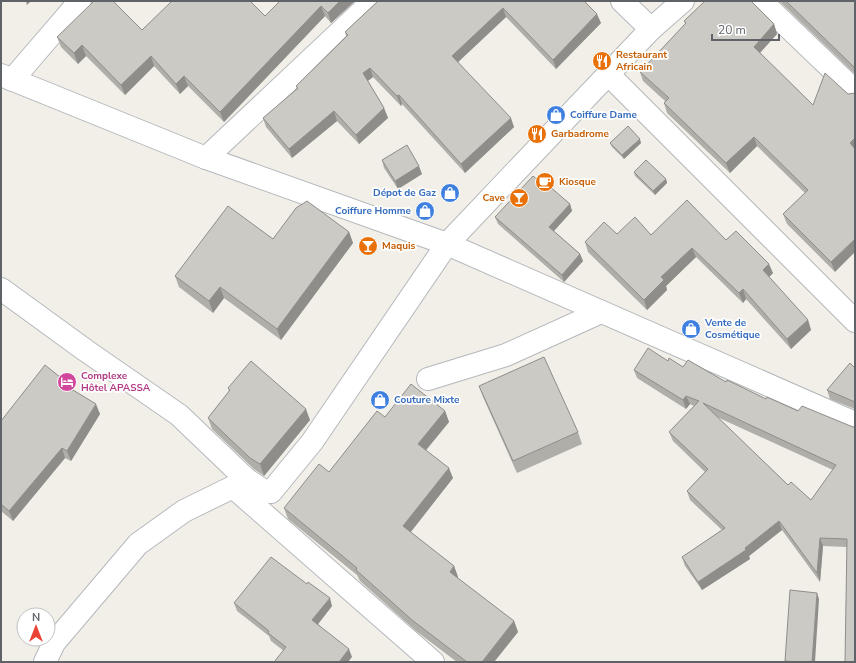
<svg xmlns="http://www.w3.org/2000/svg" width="856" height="663" viewBox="0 0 856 663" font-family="'Nunito Sans',sans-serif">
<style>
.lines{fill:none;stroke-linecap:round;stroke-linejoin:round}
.street-casing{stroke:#b5b8bc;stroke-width:24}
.street{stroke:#fff;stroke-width:22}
.wall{fill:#afaea9;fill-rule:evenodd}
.shaded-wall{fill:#8f8d8a}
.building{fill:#cccac5;stroke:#8f8d8a;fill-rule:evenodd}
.labels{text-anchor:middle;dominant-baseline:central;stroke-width:3.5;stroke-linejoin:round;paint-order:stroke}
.food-label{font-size:10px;font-weight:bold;fill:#c56008;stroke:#fff;text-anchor:start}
.shop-label{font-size:10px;font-weight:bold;fill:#366cbe;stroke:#fff;text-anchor:start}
.hotel-label{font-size:10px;font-weight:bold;fill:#b23c85;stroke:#fff;text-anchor:start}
</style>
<rect width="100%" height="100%" fill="#f1efe8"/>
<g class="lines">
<g class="street-casing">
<g id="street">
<polyline points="622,1 651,29"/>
<polyline points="761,1 855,91"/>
<polyline points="1,75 206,158 447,244 855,423"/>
<polyline points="609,75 855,321"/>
<polyline points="12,80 80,1"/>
<polyline points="206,158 373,1"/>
<polyline points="1,289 85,350 179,415 246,479 264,491 271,492 312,442 447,244 651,29 683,1"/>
<polyline points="428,379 506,355 601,312"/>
<polyline points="233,487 433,662"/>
<polyline points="45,662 54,643 138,544 184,511 233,487 246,479"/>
</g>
</g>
<use href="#street" class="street"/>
</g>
<g class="wall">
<polygon points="355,1 331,23 325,16 224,122 188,86 180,94 154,66 125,95 86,56 78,64 61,47 57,37 142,30 265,16"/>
<polygon points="378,1 584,1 601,23 556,69 506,17 458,62 514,127 465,173 402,104 401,106 373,77 368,81 384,108 388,118 359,144 337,121 292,158 266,127 263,118 297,89 296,86 346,36 345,32"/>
<polygon points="779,1 855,1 855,74"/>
<polygon points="684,21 774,24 777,34 760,53 813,105 835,272 787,224 783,214 805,193 757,146 730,173 667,113 664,103 665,101 643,81 640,72 685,24"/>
<polygon points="610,143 641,143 624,159 612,147"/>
<polygon points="382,160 422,174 398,189 384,168"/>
<polygon points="634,172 666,179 667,183 655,195 635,176"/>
<polygon points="539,181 570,204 572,211 554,231 580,254 583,261 564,282 498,224 495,217"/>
<polygon points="349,232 353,243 281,340 224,298 213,313 179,287 175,276 273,239"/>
<polygon points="617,234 651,235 726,240 773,273 769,277 808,320 811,330 791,349 746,299 743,303 696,257 666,286 667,290 647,310 588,252 585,242"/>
<path d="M668,361L726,382L766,399L798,411L853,427L847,547L823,546L820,582L782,530L749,556L750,559L702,590L685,566L682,557L722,530L690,500L687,491L705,472L673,441L669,432L694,406L690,404L686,409L637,378L634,370ZM717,417L833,470L811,500L788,485Z"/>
<polygon points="855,368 855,409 830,399 827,390"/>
<polygon points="479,386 578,432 582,444 517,473 483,397"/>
<polygon points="67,387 100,414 71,461 65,458 13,521 1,511 1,421"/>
<polygon points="228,388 310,420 264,476 254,469 212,429 208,418 229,392"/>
<polygon points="445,411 449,422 426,450 453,478 410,532 454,566 458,577 457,578 514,621 518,632 494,662 457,662 416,631 360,581 357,575 288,519 284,508 329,472 385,417"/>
<polygon points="234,603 332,606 318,624 352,657 284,651 271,641 269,636 237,611"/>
</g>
<g class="shaded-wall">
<polygon points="26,1 31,1 27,5"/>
<polygon points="340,1 355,1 331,23 328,13"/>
<polygon points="321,6 325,16 224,122 220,112"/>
<polygon points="503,8 506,17 455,65 452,56"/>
<polygon points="597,14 601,23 556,69 553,60"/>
<polygon points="774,24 777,34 757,56 754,47"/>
<polygon points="82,45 86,56 78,64 74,53"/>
<polygon points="151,56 154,66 125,95 121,85"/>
<polygon points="370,68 373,77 366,82 363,73"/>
<polygon points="184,76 188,86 180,94 176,84"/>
<polygon points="399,95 402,104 401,106 397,96"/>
<polygon points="384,108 388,118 359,144 356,135"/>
<polygon points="334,111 337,121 292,158 289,149"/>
<polygon points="511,118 514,127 465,173 461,164"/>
<polygon points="754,137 757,146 730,173 726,163"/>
<polygon points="855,138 855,151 850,143"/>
<polygon points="640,139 641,143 624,159 622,155"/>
<polygon points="419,166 422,174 398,189 395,181"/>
<polygon points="666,179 667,183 655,195 653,191"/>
<polygon points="570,204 572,211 551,234 549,227"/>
<polygon points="349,232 353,243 281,340 277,329"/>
<polygon points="855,239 855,252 835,272 831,262"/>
<polygon points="692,248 696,257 666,286 667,290 647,310 644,300 661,277"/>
<polygon points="580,254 583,261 564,282 562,275"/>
<polygon points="769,264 773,273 766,280 763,270"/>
<polygon points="220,287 224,298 213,313 209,301"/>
<polygon points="743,289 746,299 743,303 739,293"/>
<polygon points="808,320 811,330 791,349 787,339"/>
<polygon points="65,381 69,392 63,384"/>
<polygon points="686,396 690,404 686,409 683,400"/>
<polygon points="96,404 100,414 71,461 67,451"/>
<polygon points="306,409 310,420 264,476 260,464"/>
<polygon points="445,411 449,422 422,455 418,444"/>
<polygon points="62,448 65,458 13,521 9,511"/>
<polygon points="449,468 453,478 407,537 403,526"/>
<polygon points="779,521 782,530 749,556 750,559 702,590 698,582 745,548"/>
<polygon points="820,538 823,546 820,582 817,573"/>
<polygon points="454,566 458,577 454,582 450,572"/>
<polygon points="817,593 819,599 815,662 812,662"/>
<polygon points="330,598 332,606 315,628 312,620"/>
<polygon points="514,621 518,632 494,662 482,662"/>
<polygon points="349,649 352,657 348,662 339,662"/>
</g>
<g class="building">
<polygon points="94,1 113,1 142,30 172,1 250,1 265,16 280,1 340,1 328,13 321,6 220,112 184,76 176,84 151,56 121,85 82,45 74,53 57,37"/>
<polygon points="378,1 584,1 597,14 553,60 503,8 452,56 511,118 461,164 399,95 397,96 370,68 363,73 384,108 356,135 334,111 289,149 263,118 298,88 296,86 348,35 345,32"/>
<polygon points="705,1 751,1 774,24 754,47 813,105 825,73 848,94 855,93 855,138 850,143 855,149 855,239 831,262 783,214 808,190 754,137 726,163 664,103 669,98 640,72 686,23 684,21"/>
<polygon points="786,1 855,1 855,68"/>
<polygon points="628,126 640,139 622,155 610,143"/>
<polygon points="407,145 419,166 395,181 382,160"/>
<polygon points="646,160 666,179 653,191 634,172"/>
<polygon points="533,176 539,181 541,179 570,204 549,227 580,254 562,275 495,217"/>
<polygon points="687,200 726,240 736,231 769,264 763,270 808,320 787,339 743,289 739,293 692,248 661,277 664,280 644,300 585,242 604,222 617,234 635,217 651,235"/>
<polygon points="307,201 349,232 277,329 220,287 209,301 175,276 228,206 273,239 296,208"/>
<path d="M648,348L668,361L669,358L683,367L688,360L726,382L727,380L766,399L767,397L798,411L802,406L853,427L855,426V662H845L847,539L820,538L817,573L779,521L745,548L746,550L698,582L682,557L725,528L687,491L708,469L669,432L699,401L686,396L683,400L634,370ZM703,403L836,465L811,500L791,482L788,485Z"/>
<polygon points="544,357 578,432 513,461 479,386"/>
<polygon points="251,361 306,409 260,464 250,458 208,418 230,390 228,388"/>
<polygon points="850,363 855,368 855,402 827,390"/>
<polygon points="45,365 65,381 63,384 96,404 67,451 62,448 9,511 1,504 1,421"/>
<polygon points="411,384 445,411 418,444 449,468 403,526 454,566 450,572 514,621 482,662 467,662 412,620 356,570 357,568 284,508 319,464 329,472 377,411 385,417"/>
<polygon points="271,557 307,584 308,582 330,598 312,620 349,649 339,662 274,662 286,647 268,633 269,631 234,603"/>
<polygon points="790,590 817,593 812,662 798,662 785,661"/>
</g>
<defs>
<g id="restaurant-disc" transform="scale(1)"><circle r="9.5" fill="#e8710a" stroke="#fff"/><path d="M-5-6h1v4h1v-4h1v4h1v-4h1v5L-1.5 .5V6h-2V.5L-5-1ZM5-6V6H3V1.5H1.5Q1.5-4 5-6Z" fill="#fff"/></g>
<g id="shop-disc" transform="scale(1)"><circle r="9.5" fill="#3f7fe0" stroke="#fff"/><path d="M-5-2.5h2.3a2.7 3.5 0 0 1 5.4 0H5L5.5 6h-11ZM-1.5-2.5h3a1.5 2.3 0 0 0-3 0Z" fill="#fff"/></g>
<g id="cafe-disc" transform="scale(1)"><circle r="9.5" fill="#e8710a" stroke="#fff"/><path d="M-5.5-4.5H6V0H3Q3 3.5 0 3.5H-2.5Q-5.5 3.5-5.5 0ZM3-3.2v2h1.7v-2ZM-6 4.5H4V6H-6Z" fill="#fff"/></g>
<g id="bar-disc" transform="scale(1)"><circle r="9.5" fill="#e8710a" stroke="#fff"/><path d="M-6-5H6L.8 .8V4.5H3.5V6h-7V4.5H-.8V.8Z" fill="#fff"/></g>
<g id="hotel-disc" transform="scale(1)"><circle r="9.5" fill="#d1479c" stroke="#fff"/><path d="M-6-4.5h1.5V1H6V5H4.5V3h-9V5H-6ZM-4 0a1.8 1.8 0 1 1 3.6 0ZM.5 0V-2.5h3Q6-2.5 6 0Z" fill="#fff"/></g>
</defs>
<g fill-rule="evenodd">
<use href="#restaurant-disc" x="602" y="61"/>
<use href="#shop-disc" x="556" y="115"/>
<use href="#restaurant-disc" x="537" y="134"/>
<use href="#cafe-disc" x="545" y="182"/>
<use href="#shop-disc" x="450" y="193"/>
<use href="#bar-disc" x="519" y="198"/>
<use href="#shop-disc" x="425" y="211"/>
<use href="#bar-disc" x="368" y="246"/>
<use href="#shop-disc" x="691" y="329"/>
<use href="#hotel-disc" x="67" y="382"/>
<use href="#shop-disc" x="380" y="400"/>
</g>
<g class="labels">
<g class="food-label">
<text x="616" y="55">Restaurant<tspan x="616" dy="12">Africain</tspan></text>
<text x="551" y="134">Garbadrome</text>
<text x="559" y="182">Kiosque</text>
<text x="505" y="198" text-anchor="end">Cave</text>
<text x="382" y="246">Maquis</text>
</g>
<g class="shop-label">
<text x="570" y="115">Coiffure Dame</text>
<text x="436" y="193" text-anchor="end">Dépot de Gaz</text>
<text x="411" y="211" text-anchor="end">Coiffure Homme</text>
<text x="705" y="323">Vente de<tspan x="705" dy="12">Cosmétique</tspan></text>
<text x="394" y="400">Couture Mixte</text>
</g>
<g class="hotel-label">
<text x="81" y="376">Complexe<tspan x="81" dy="12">Hôtel APASSA</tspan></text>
</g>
</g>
<rect width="856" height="663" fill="none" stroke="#5f6368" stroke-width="4"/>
<g transform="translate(36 627)"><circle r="19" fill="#ffffff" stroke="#bfc1c3"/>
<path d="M0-3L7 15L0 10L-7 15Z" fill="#ea4335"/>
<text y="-6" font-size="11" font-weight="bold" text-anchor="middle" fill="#5f6368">N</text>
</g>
<path d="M712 34v6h67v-6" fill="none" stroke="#5f6368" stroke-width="2"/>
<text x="718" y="34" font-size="12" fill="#5f6368" stroke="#ffffff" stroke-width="3" paint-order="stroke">20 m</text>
</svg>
